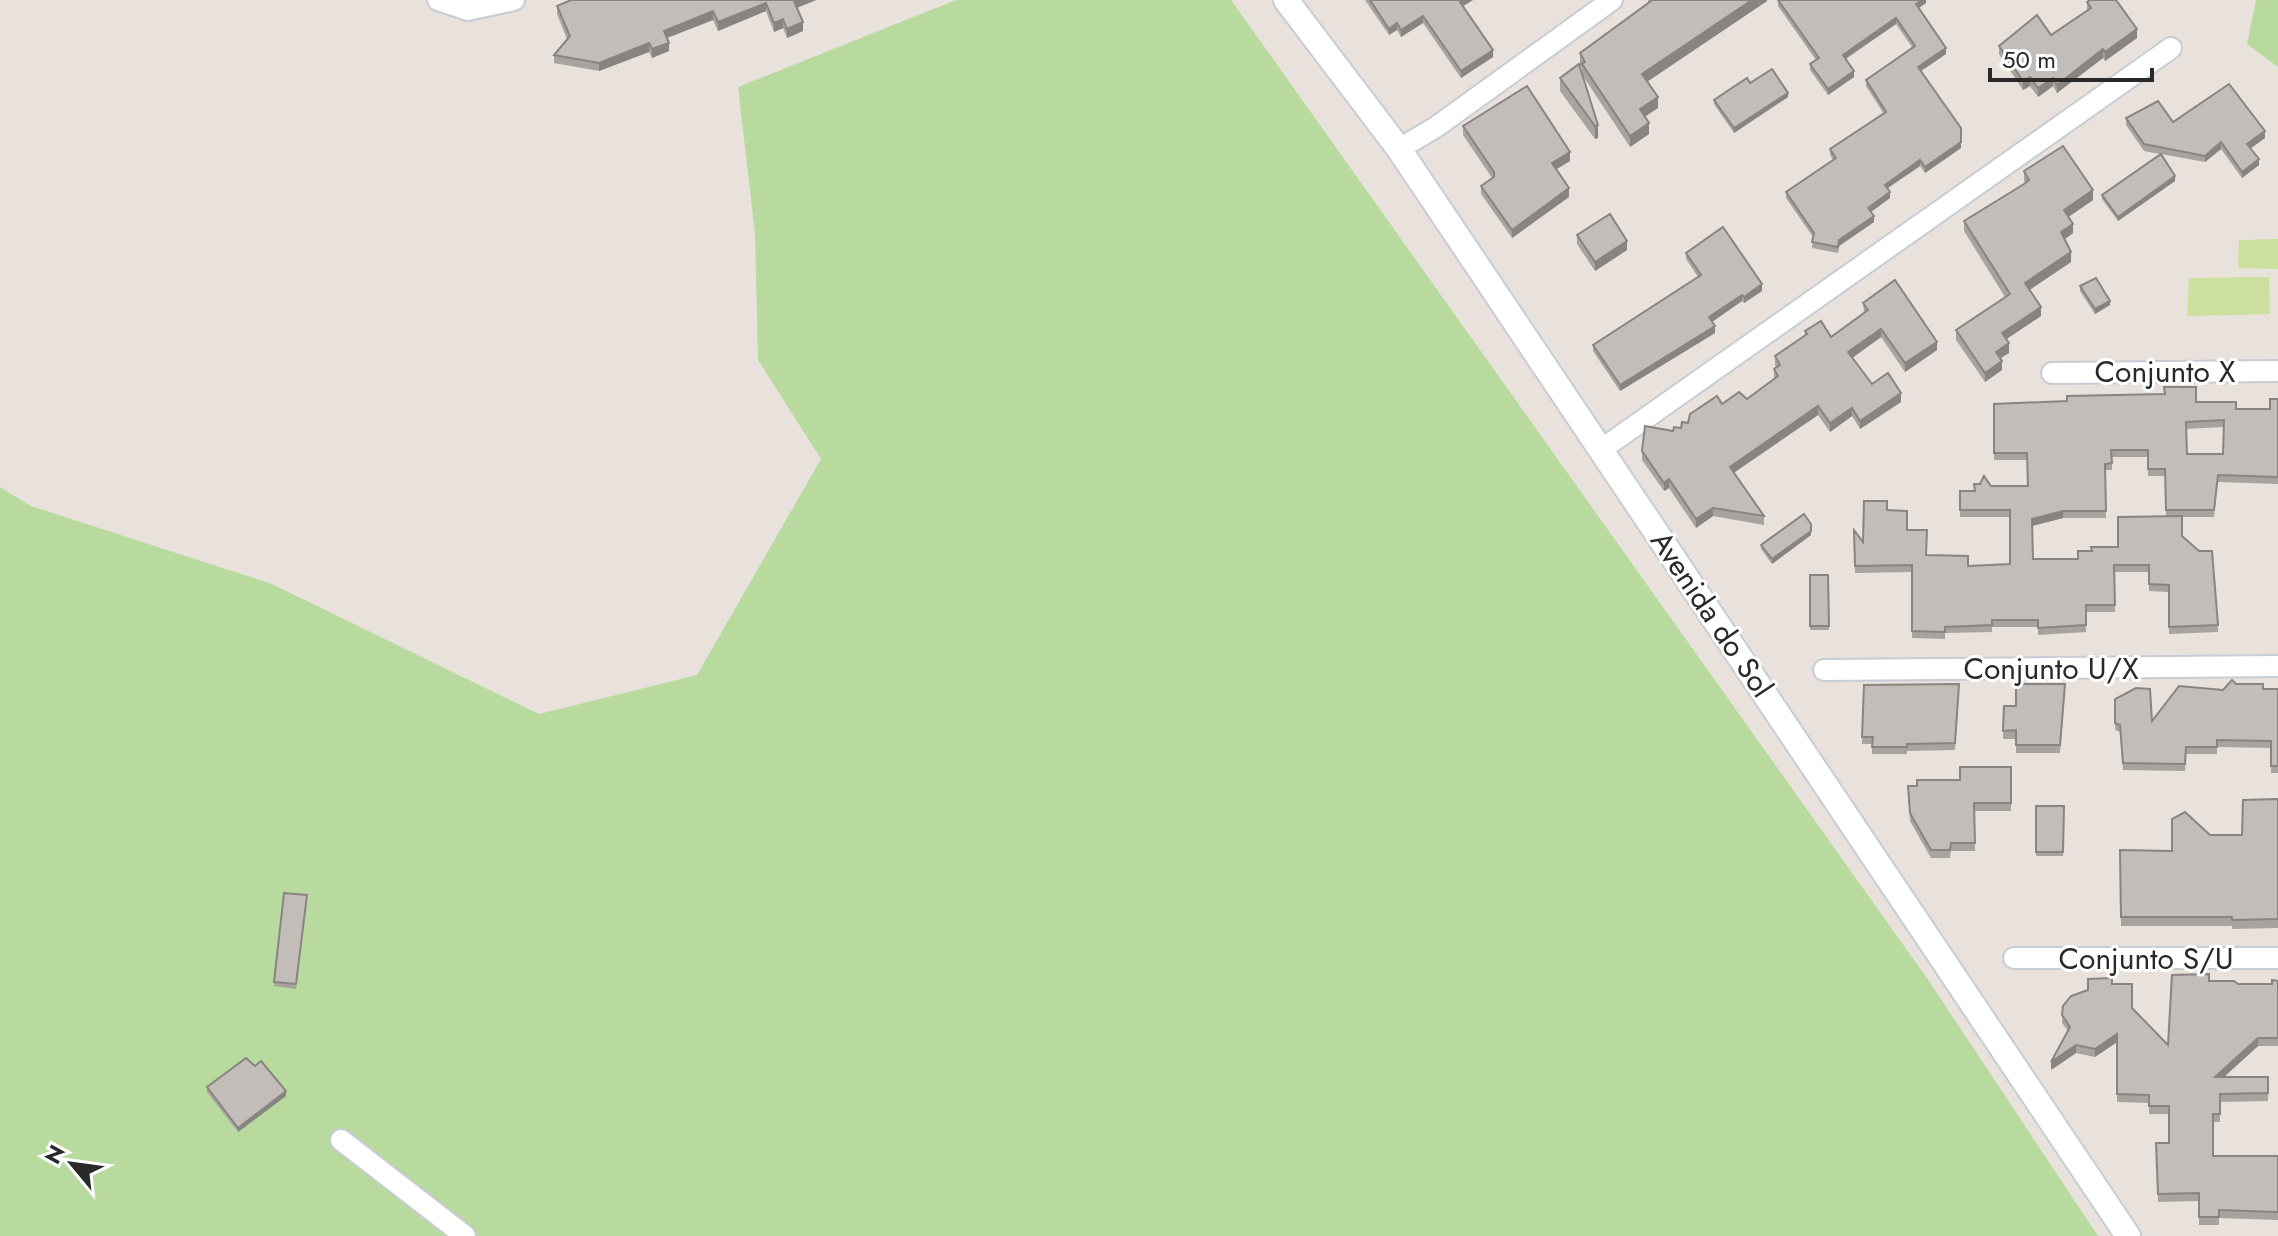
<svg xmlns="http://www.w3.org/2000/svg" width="2278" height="1236" viewBox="0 0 2278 1236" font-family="Jost,sans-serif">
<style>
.green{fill:#b9da9f}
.pitch{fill:#cae09c}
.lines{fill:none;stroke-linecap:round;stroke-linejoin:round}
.minor-casing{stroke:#c8ccd5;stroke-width:24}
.tertiary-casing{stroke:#c8ccd5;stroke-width:28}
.minor{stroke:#fff;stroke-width:20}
.tertiary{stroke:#fff;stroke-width:24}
.wall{fill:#a7a39e;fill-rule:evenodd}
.shaded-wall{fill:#888481}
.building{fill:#c2bdb8;stroke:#888481;stroke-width:2;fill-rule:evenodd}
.labels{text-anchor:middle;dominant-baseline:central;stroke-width:6;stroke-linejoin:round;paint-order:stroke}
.street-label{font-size:30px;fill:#292929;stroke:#fff}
</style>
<rect width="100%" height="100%" fill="#e9e2dc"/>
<g class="green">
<polygon points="956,0 1231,0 1929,981 2098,1236 0,1236 0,487 31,506 272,584 539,714 697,675 821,459 758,360 755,234 738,87"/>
<polygon points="2256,0 2278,0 2278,67 2247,44"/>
</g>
<g class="pitch">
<polygon points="2278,239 2278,269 2238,268 2239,240"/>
<polygon points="2269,277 2270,314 2187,316 2189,278"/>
</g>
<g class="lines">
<g class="minor-casing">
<g id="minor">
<polyline points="438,0 468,10 514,0"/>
<polyline points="1399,149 1436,127 1612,0"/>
<polyline points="2052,373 2278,371"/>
<polyline points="1602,449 2171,48"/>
<polyline points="1824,670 2278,666"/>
<polyline points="2014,958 2278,958"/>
<polyline points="341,1140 465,1236"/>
</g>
</g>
<g class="tertiary-casing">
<polyline id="tertiary" points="1286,0 1399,149 2128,1236"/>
</g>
<use href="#minor" class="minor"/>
<use href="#tertiary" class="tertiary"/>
</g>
<g class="wall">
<polygon points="816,0 797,8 803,31 787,38 783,28 774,32 766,11 718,31 713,20 667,38 669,51 652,58 649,52 599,71 554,63 554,55 567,39 557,14 557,6"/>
<polygon points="1365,0 1473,0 1463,6 1493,57 1461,78 1423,23 1401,37 1397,30 1389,35"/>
<polygon points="1648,0 1767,0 1767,1 1647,82 1658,108 1645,116 1649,134 1630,147 1583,76 1598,138 1595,139 1560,91 1560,78 1582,74 1582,68 1580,65 1580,53 1648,4"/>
<polygon points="1778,0 1926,0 1926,3 1918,8 1946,54 1921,71 1961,128 1961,148 1925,173 1920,166 1887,188 1890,198 1871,212 1874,222 1839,246 1838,253 1812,248 1813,237 1786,198 1786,192 1833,160 1830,155 1830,149 1884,114 1866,86 1866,80 1912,47 1896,24 1846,59 1854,77 1828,95 1810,70 1810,64 1816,60 1778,6"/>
<polygon points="2087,2 2137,38 2105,61 2103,58 2057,93 2053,86 2038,97 2030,86 2023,90 1999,54 1999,46 2051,35 2087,11"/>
<polygon points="1750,83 1788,97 1734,133 1714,104 1714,100"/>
<polygon points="2126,118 2173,122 2265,138 2251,148 2259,165 2242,178 2221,149 2205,162 2161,154 2175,181 2118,221 2102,199 2102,195 2160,154 2144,151 2126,125"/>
<polygon points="1463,126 1570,161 1556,169 1569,197 1512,238 1481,194 1481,186 1492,178 1463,135"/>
<polygon points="2024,171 2093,200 2068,217 2073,233 2065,239 2071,262 2029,290 2041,316 2006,339 2009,353 2001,358 2002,370 1985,382 1956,340 1956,330 2005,297 1964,231 1964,221 2026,183 2024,181"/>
<polygon points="1577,235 1627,250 1595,271 1577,244"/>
<polygon points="1686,253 1762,291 1744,303 1742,301 1712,322 1715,333 1620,391 1593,351 1593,345 1698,277 1686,259"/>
<polygon points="2080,286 2110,305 2095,314 2080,291"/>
<polygon points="1863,303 1937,350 1905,372 1881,337 1852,358 1872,384 1901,402 1860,429 1852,416 1830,432 1818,415 1734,473 1764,516 1764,525 1713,516 1696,528 1669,488 1664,491 1642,460 1642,451 1673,431 1681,428 1722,404 1747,399 1774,379 1774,369 1776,367 1775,365 1775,356 1805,336 1805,331 1831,337 1864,313"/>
<path d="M2278,399V484L2218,482L2214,517H2182V536L2218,625V632L2169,634V592L2149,591V572H2114L2115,612H2086V632L2038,635V627H1992V632L1945,633V639L1912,638V572L1855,573L1854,530L1863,542L1887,510L1907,530L1927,555L1968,566L2010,564V517H1960V491H1975L1991,486H2027V460H1994V404L2196,402L2236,409H2270ZM2223,427V454H2187L2186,429ZM2112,457H2148V476H2165L2166,516L2118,547L2092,551L2078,559H2033L2032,526L2063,518H2106L2105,470H2112Z"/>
<polygon points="1811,535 1772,564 1761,549 1761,545"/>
<polygon points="1810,575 1828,575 1829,630 1810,630"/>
<polygon points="2236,684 2263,689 2278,689 2278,773 2271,773 2271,748 2217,747 2217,754 2186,754 2185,771 2123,770 2120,732 2115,730 2115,699 2152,721"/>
<polygon points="1864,685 1959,690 1955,750 1907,751 1907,754 1872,754 1872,744 1862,744"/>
<polygon points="2065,692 2060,753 2016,753 2016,739 2003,739 2004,706 2016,706"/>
<polygon points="2011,767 2011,811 1974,811 1975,851 1951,851 1950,858 1931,858 1910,821 1908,794 1917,786 1960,780"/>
<polygon points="2278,799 2278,928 2232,929 2232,926 2121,926 2120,850 2172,851 2210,835 2242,835"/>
<polygon points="2036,806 2064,806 2063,856 2036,856"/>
<polygon points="307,899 296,989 274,986 274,982"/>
<polygon points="2209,981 2238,984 2272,984 2278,981 2278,1046 2258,1046 2224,1077 2268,1093 2268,1101 2220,1102 2220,1122 2213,1122 2213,1156 2278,1156 2278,1220 2219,1218 2219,1225 2199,1225 2199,1201 2158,1202 2156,1143 2169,1143 2169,1114 2149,1114 2149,1103 2117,1102 2117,1042 2095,1057 2076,1053 2051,1070 2068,1031 2062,1023 2063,1006 2112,984 2132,1008 2168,1045"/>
<polygon points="207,1087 286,1096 238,1132 207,1092"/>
</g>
<g class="shaded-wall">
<polygon points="796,0 816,0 794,9 794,1"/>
<polygon points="1463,0 1473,0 1460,8 1460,2"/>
<polygon points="1752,0 1767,0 1767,1 1642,85 1642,74"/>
<polygon points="1922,0 1926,0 1926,3 1916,10 1916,4"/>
<polygon points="766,3 766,11 718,31 718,22"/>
<polygon points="713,11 713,20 664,39 664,31"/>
<polygon points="1423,16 1423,23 1401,37 1401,30"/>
<polygon points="1896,18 1896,24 1843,60 1843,55"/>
<polygon points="783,19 783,28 774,32 774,23"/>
<polygon points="803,22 803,31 787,38 787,29"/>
<polygon points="1397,23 1397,30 1389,35 1389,29"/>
<polygon points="2137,29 2137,38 2105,61 2105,52"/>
<polygon points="649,43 649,52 599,71 599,63"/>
<polygon points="669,43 669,51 652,58 652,49"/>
<polygon points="1946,48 1946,54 1918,73 1918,67"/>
<polygon points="2103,49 2103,58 2057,93 2057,85"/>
<polygon points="1493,50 1493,57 1461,78 1461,71"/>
<polygon points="1854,71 1854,77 1828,95 1828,89"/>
<polygon points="2030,77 2030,86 2023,90 2023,81"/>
<polygon points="2053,78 2053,86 2038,97 2038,88"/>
<polygon points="1788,93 1788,97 1734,133 1734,128"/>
<polygon points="1658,97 1658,108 1640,120 1640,109"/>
<polygon points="1649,123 1649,134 1630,147 1630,136"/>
<polygon points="1598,125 1598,138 1595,139 1595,126"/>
<polygon points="2265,131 2265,138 2247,151 2247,144"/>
<polygon points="1961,142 1961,148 1925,173 1925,167"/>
<polygon points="2221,142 2221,149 2205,162 2205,156"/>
<polygon points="1570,152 1570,161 1552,172 1552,163"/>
<polygon points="2259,159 2259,165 2242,178 2242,172"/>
<polygon points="1920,160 1920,166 1885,190 1885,185"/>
<polygon points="2175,176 2175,181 2118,221 2118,217"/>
<polygon points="1569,188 1569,197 1512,238 1512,230"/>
<polygon points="2093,190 2093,200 2064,220 2064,210"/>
<polygon points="1890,192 1890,198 1868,214 1868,208"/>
<polygon points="1874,216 1874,222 1839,246 1838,253 1839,240"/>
<polygon points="2073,224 2073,233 2061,242 2061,232"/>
<polygon points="1627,241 1627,250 1595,271 1595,262"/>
<polygon points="2071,252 2071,262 2025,293 2025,283"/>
<polygon points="1762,284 1762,291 1744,303 1744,297"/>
<polygon points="1742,295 1742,301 1709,324 1709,317"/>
<polygon points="2110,301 2110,305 2095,314 2095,309"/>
<polygon points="2041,307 2041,316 2002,342 2002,333"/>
<polygon points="1715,326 1715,333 1620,391 1620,385"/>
<polygon points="1881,329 1881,337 1848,361 1848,352"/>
<polygon points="1937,342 1937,350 1905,372 1905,363"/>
<polygon points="2009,343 2009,353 1996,361 1996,352"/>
<polygon points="2002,361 2002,370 1985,382 1985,373"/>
<polygon points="1901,393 1901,402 1860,429 1860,421"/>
<polygon points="1818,406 1818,415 1730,475 1730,467"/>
<polygon points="1852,408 1852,416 1830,432 1830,423"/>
<polygon points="1669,479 1669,488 1664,491 1664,483"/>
<polygon points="1713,508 1713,516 1696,528 1696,519"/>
<polygon points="2063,511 2063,518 2032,526 2032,519"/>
<polygon points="1811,531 1811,535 1772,564 1772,559"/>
<polygon points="2117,1034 2117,1042 2095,1057 2095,1049"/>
<polygon points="2258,1038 2258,1046 2215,1085 2215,1077"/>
<polygon points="2076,1045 2076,1053 2051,1070 2051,1062"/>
<polygon points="286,1091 286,1096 238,1132 238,1128"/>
</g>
<g class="building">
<polygon points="571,0 796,0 794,1 803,22 787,29 783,19 774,23 766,3 718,22 713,11 664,31 669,43 652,49 649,43 599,63 554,55 570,36 557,6"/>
<polygon points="1370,0 1463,0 1460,2 1493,50 1461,71 1423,16 1401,30 1397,23 1389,29"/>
<polygon points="1651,0 1752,0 1642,74 1658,97 1640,109 1649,123 1630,136 1582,64 1585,62 1580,53 1651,1"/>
<polygon points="1778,0 1922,0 1916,4 1946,48 1918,67 1961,128 1961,142 1925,167 1920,160 1885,185 1890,192 1868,208 1874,216 1839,240 1838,247 1812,242 1814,233 1786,192 1836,158 1830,149 1886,112 1866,80 1915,46 1896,18 1843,55 1854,71 1828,89 1810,64 1819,58"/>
<polygon points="2090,0 2116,0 2137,29 2105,52 2103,49 2057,85 2053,78 2038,88 2030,77 2023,81 1999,46 2037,15 2051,35 2091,8 2087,2"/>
<polygon points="1579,64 1598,125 1595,126 1560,78"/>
<polygon points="1772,69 1788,93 1734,128 1714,100 1747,78 1750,83"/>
<polygon points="2229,84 2265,131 2247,144 2259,159 2242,172 2221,142 2205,156 2144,144 2126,118 2158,101 2173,122"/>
<polygon points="1527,86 1570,152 1552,163 1569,188 1512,230 1481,186 1494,177 1494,172 1463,126"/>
<polygon points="2063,146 2093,190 2064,210 2073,224 2061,232 2071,252 2025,283 2041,307 2002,333 2009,343 1996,352 2002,361 1985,373 1956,330 2010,294 1964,221 2024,184 2029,180 2024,171"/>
<polygon points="2161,154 2175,176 2118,217 2102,195"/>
<polygon points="1610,214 1627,241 1595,262 1577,235"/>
<polygon points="1723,227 1762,284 1744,297 1742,295 1709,317 1715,326 1620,385 1593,345 1701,275 1686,253"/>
<polygon points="2096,278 2110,301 2095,309 2080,286"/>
<polygon points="1895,280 1937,342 1905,363 1881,329 1848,352 1872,384 1888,373 1901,393 1860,421 1852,408 1830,423 1818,406 1730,467 1764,516 1713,508 1696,519 1669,479 1664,483 1642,451 1645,426 1673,431 1674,427 1681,428 1682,422 1688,423 1690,414 1717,396 1722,404 1739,392 1747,399 1778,376 1774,369 1780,365 1775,356 1807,334 1805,331 1821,321 1831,337 1868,310 1863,303"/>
<path d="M2164,387H2196V402H2236V409H2270V399H2278V477L2218,475L2214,510H2166L2165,469H2148V450H2111L2112,463L2105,464L2106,511H2063L2032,519L2033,559H2078V551H2092L2091,547H2118V517L2182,516V536L2199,551H2212L2218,625L2169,627V585L2149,584V565H2114L2115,605H2086V625L2038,628V620H1992V625L1945,627V632L1912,631V565L1855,566L1854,530L1863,542L1864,501H1887V510L1907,511V530H1927L1926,555L1968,556V566L2010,564V510H1960V491H1975L1974,484H1980L1984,476L1991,486H2028L2027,453H1994V404L2067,401V396L2165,394ZM2224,420L2223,454H2187L2186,422Z"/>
<polygon points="1804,514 1811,524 1811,531 1772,559 1761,545"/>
<polygon points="1810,575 1828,575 1829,626 1810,626"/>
<polygon points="2232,680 2236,684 2263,684 2263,689 2278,689 2278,766 2271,766 2271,741 2217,740 2217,747 2186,747 2185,764 2123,763 2120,725 2115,723 2115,699 2136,688 2150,689 2152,721 2179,686 2223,690"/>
<polygon points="1959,684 1955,743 1907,744 1907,747 1872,747 1873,737 1862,737 1864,685"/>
<polygon points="2016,684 2065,684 2060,745 2016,745 2016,730 2003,731 2004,706 2016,706"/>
<polygon points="1960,767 2011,767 2011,803 1974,803 1975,843 1951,843 1950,850 1931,850 1910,813 1908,786 1917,786 1917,780 1960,780"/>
<polygon points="2278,799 2278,919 2232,920 2232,917 2121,917 2120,850 2172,851 2172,819 2185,812 2210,835 2242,835 2243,800"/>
<polygon points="2036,806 2064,806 2063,852 2036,852"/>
<polygon points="284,893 307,895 296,984 274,982"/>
<polygon points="2209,974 2209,981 2234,981 2238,984 2272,984 2272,980 2278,981 2278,1038 2258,1038 2215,1077 2268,1077 2268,1093 2220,1094 2220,1114 2213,1114 2213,1156 2278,1156 2278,1212 2219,1210 2219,1217 2199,1217 2199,1193 2158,1194 2156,1143 2169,1143 2169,1106 2149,1106 2149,1095 2117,1094 2117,1034 2095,1049 2076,1045 2051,1062 2070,1027 2062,1015 2063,1006 2071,996 2088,990 2088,979 2112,978 2112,984 2132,984 2132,1008 2168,1045 2172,975"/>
<polygon points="246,1058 255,1066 261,1061 286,1091 238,1128 207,1087"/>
</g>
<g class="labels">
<g class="street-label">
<text x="2165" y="371">Conjunto X</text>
<text transform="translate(1712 614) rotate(56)">Avenida do Sol</text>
<text x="2051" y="668">Conjunto U/X</text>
<text x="2146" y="958">Conjunto S/U</text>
</g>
</g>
<g transform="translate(72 1164) rotate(299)" stroke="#ffffff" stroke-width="6" paint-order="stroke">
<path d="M0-6L14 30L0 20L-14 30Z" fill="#292929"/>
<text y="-12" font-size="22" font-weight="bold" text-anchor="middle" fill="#292929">N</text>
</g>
<path d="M1990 68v12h162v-12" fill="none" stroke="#292929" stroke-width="4"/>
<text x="2002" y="68" font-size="24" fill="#292929" stroke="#ffffff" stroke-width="6" paint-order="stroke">50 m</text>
</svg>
